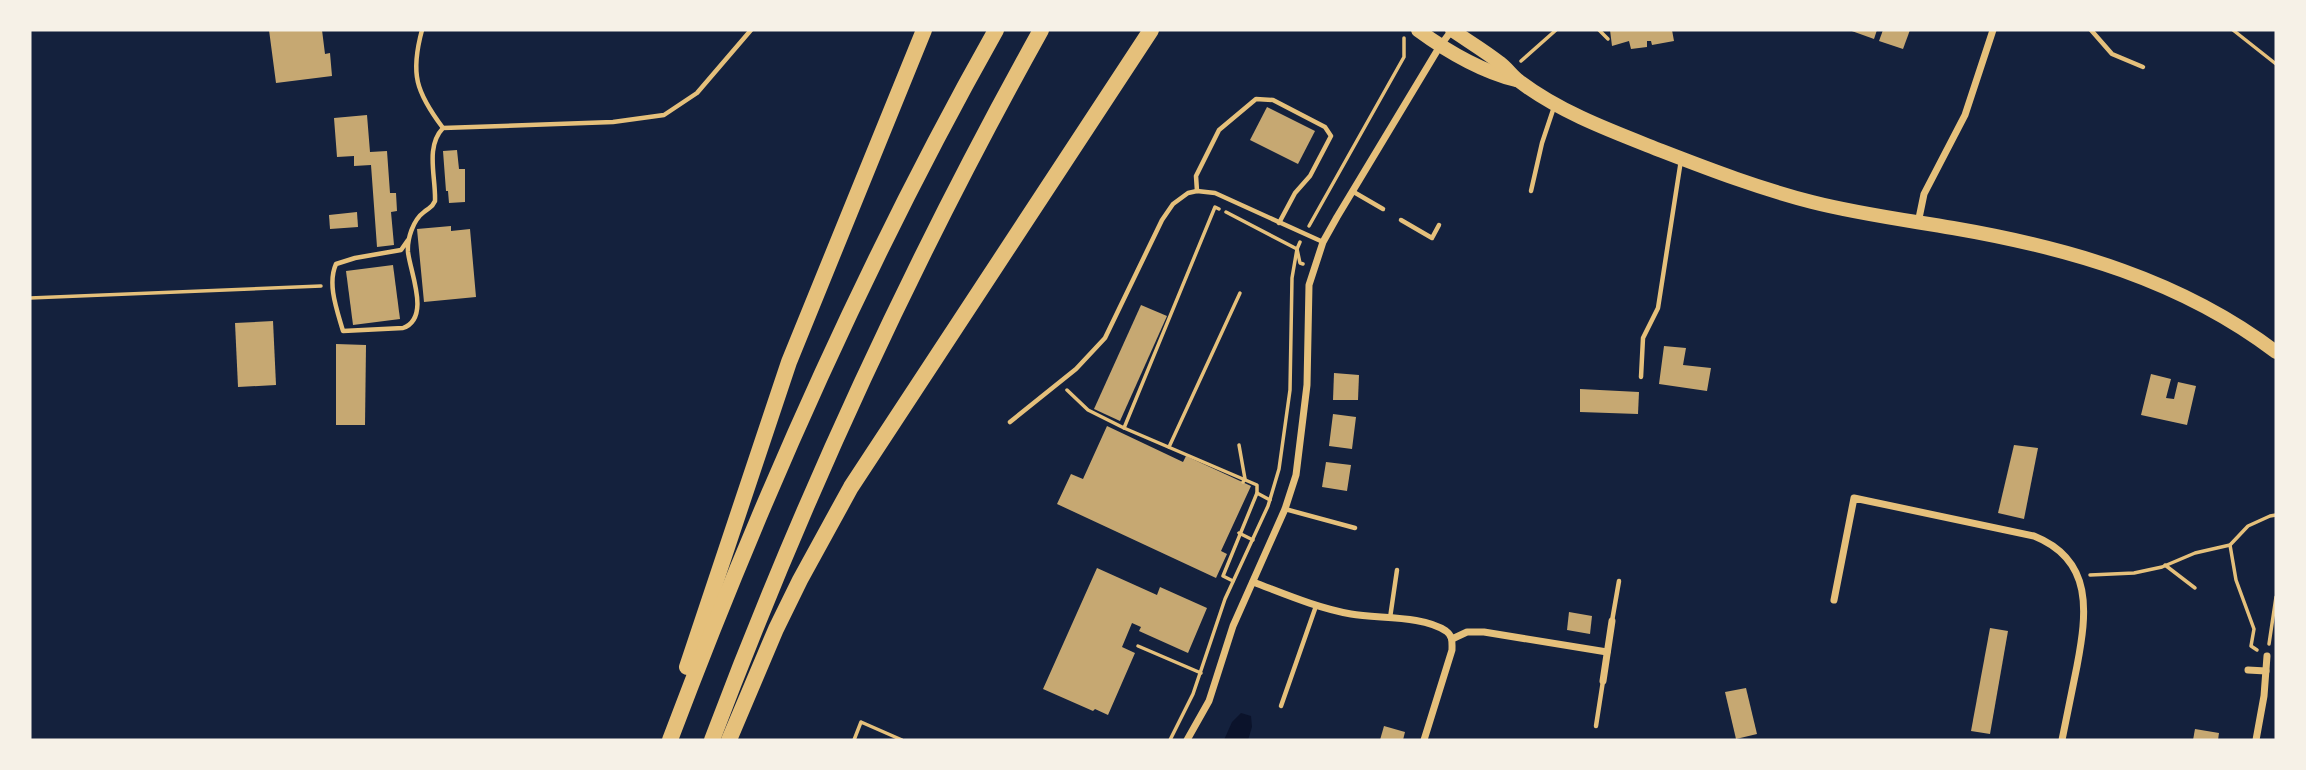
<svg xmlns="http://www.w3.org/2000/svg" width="2306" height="770" viewBox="0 0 2306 770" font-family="'Alegreya Sans',sans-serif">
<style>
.water{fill:#0b132b}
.building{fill:#c6a872}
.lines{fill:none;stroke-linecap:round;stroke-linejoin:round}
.path{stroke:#e5c07b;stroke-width:3.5}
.service{stroke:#e5c07b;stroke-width:4.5}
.minor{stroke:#e5c07b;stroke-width:7}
.primary{stroke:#e5c07b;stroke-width:14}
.trunk{stroke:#e5c07b;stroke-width:16}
</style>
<rect width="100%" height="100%" fill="#14213d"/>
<polygon class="water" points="1241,713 1251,716 1252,727 1248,740 1224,740 1232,722"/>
<g class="building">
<polygon points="269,30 322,30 325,54 330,53 332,76 276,83"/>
<polygon points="1610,30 1672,30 1674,41 1652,45 1651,41 1647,41 1647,47 1631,49 1629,41 1612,46"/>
<polygon points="1849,30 1877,30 1874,39"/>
<polygon points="1883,30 1910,30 1903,49 1879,41"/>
<polygon points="1267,107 1315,131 1298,164 1250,140"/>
<polygon points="367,115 370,152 387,151 390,193 396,193 397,211 391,212 394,245 377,247 371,165 354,166 354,156 337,157 334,118"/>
<polygon points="457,150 459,169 465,169 465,202 449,203 448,191 446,191 443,151"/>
<polygon points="357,212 358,227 330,229 329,215"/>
<polygon points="451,226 451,231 470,229 476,297 424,302 417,229"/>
<polygon points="393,265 400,319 353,325 346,271"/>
<polygon points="1141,305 1167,316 1120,421 1094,409"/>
<polygon points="273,321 276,385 238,387 235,323"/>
<polygon points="336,344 366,345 365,425 336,425"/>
<polygon points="1664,346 1686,348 1683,365 1711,368 1707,391 1659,384"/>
<polygon points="1334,373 1359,375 1358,400 1333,400"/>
<polygon points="2151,374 2171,379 2166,398 2174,399 2178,382 2196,386 2187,425 2141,415"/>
<polygon points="1580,389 1639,392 1638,414 1580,412"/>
<polygon points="1333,414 1356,417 1352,449 1329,446"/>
<polygon points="1107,426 1183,462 1186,456 1251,486 1221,551 1227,554 1216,578 1057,504 1071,474 1083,479"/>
<polygon points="2014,445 2038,448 2024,519 1998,513"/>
<polygon points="1326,462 1351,465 1347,491 1322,487"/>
<polygon points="1097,568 1157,595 1160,587 1207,608 1188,653 1139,631 1141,627 1132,623 1122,647 1135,653 1108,715 1095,709 1093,711 1043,689"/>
<polygon points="1569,612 1592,616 1590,634 1567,630"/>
<polygon points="1990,628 2008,631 1990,734 1971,731"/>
<polygon points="1746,688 1757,734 1736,739 1725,692"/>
<polygon points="1384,726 1405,732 1403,740 1380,740"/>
<polygon points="2195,729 2219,733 2218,740 2193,740"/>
</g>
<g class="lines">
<g class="path">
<polyline points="1599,30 1608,39"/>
<polyline points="2233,30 2276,64"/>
<polyline points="1521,61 1556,30"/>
<polyline points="1226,212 1297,249 1300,263 1303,264"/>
<polyline points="1309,226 1404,57 1404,38"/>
<polyline points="30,298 321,286"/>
<polyline points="1067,390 1088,410 1124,428 1257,485 1257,493 1223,576 1233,581"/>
<polyline points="1124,428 1215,207 1219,209"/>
<polyline points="1239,445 1245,479 1243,482"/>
<polyline points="1169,447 1240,293"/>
<polyline points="1257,493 1270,500"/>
<polyline points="1239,533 1253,540"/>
<polyline points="2230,545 2236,580 2254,629 2251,646 2257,650"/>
<polyline points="2165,565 2195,588"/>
<polyline points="2090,575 2134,573 2162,567 2195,553 2230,545 2248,526 2270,516 2276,515"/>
<polyline points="2269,644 2276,597"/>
<polyline points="1138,646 1201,673"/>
<polyline points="854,740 861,722 902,740"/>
<polyline points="1170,740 1193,694 1225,599 1268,506 1279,469 1290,390 1292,278 1297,249 1300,242"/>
</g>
<g class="service">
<path d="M422,30C410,74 416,92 443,128"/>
<polyline points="2091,30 2112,54 2143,67"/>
<polyline points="1197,191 1196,176 1219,130 1256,99 1273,100 1325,127 1331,136 1310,176 1295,193 1279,223"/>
<polyline points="1352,191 1383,209"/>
<polyline points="1531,191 1542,143 1554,107"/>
<polyline points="1401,220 1432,238 1439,225"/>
<path d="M408,240L401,250L355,258L336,264C327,284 337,310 343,331L403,328C431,318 410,272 408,252C407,239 413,220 424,212C430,207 432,208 435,201C436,177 425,147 443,128L613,122L664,115L697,93L751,30"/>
<polyline points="1641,377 1643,338 1658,308 1681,160"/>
<polyline points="1010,422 1076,369 1105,338 1162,220 1173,204 1188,193 1197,191 1215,193 1323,242"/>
<polyline points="1285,509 1355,528"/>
<polyline points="1390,618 1397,570"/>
<polyline points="1612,621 1619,581"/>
<polyline points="1281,706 1316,606"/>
<polyline points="1596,726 1603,681"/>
</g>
<g class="minor">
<polyline points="1918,223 1924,194 1965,115 1993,30"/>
<path d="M1253,582C1285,594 1317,608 1351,614C1378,619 1422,615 1446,631C1453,636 1452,642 1452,650L1424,740"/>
<path d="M1834,600L1854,498L2034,536C2094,560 2087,613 2077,666C2072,690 2067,715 2062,740"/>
<polyline points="1452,639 1467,632 1484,632 1607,652"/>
<polyline points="2248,670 2266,671"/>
<polyline points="1603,681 1612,621"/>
<polyline points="1187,740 1209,701 1233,626 1285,509 1296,475 1307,385 1309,285 1323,242 1337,217 1440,46 1452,30"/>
<polyline points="2256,740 2264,696 2267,656"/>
</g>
<g class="primary">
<path d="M1418,30C1448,52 1480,71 1516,80"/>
<path d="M1452,30C1468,41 1485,51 1500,63C1507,68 1512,76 1519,81C1561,113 1614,132 1662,151C1711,170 1761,189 1812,202C1859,214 1906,220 1953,228C2069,248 2181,280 2276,352"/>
</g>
<g class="trunk">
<polyline points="687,667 789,362 924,30"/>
<path d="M670,740C762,496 868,257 996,30"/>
<path d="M712,740C804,496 914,258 1041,30"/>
<polyline points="729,740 776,629 800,580 851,487 1151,30"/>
</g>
</g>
<rect width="2306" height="770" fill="none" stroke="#f6f1e7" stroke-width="63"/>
</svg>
